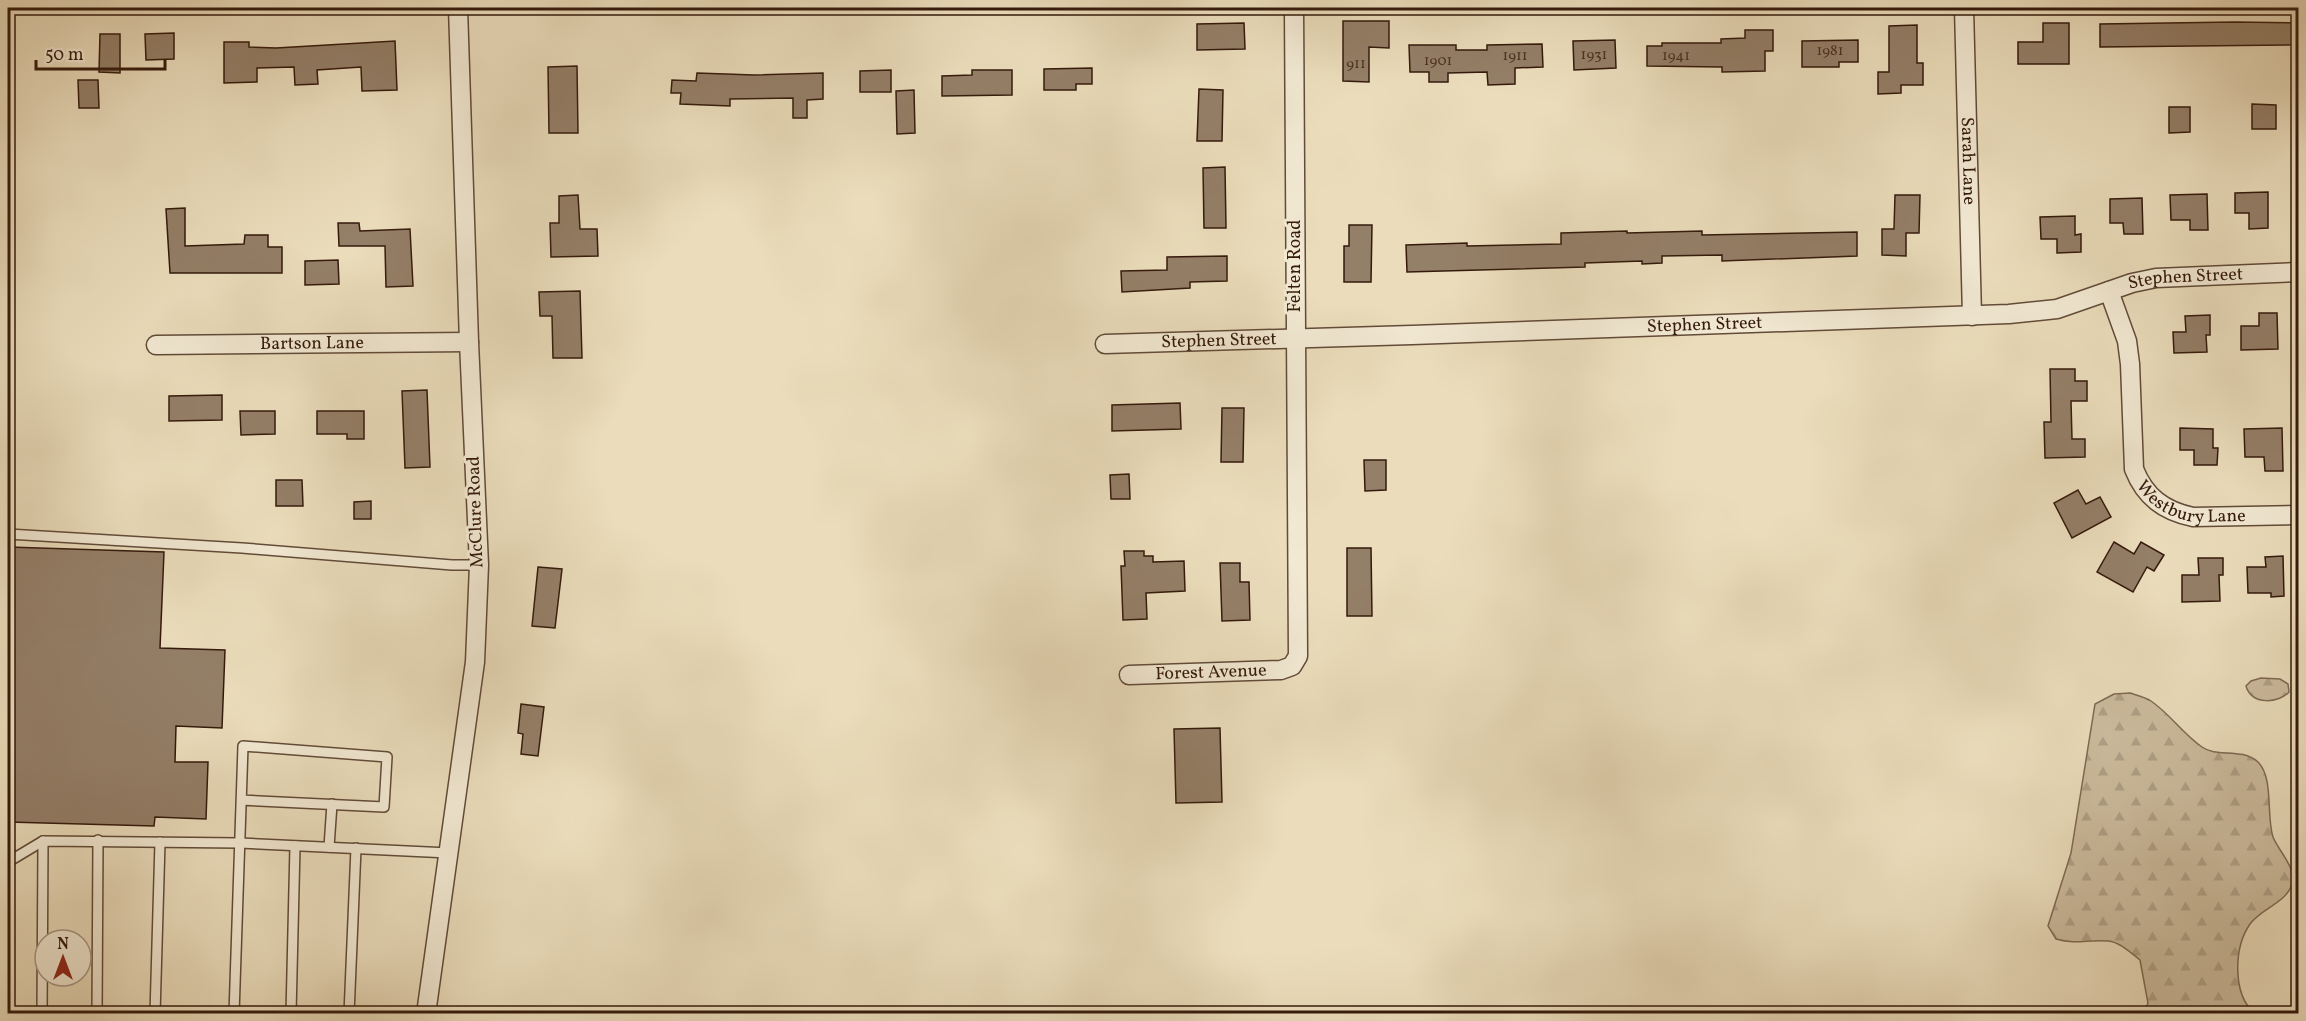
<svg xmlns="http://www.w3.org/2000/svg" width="2306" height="1021" viewBox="0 0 2306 1021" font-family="Vollkorn,serif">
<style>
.forest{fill:url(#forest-firs);stroke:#806b55;stroke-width:1.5}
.building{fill:#947f68;stroke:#351a0c;stroke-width:1.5}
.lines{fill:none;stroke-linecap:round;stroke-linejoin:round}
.lane-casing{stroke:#624b38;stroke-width:12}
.street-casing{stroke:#624b38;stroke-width:21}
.lane{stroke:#f2e9d3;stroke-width:9}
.street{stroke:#f2e9d3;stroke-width:18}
.labels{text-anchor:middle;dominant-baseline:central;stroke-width:6;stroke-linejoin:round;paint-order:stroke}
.number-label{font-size:15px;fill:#4d3323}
.street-label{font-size:18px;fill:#351a0c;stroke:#f2e9d3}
</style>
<defs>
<pattern id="forest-firs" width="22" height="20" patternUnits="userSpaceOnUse" patternTransform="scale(1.5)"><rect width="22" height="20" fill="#ccbc9e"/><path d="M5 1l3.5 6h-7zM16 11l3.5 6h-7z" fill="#b0a187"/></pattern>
</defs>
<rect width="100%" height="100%" fill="#ebddbc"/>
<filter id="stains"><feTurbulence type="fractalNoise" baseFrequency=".00333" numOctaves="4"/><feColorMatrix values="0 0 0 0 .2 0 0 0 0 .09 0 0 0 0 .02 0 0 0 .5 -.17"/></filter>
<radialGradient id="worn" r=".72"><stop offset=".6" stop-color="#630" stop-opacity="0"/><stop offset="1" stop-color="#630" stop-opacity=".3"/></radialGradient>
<g class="forest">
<path d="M2261,678L2280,679L2288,684L2289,692C2279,703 2252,706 2246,686L2251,681Z"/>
<path d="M2130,693C2136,695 2145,697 2151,701C2170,714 2183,734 2202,747C2217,758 2241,747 2258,762C2274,778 2266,816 2273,837C2279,852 2299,870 2291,887C2283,904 2261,909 2250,924C2234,947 2232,993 2254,1013H2144L2148,1003L2140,960C2131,953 2120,942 2108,941C2088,939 2077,945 2056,939L2048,926L2071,853L2095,704L2114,694Z"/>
</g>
<g class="building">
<polygon points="1343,21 1389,21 1389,48 1369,47 1369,82 1343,81"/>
<polygon points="2235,22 2298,23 2298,45 2100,47 2100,24"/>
<polygon points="1244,23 1245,49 1197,50 1197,24"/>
<polygon points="2043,23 2069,23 2069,64 2018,64 2018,42 2043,42"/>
<polygon points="1917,25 1917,63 1923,63 1923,85 1901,85 1901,93 1878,94 1878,72 1889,72 1889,26"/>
<polygon points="1745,30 1773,30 1773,51 1765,51 1765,71 1722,72 1722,67 1647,66 1647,46 1662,46 1662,43 1721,43 1721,39 1745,38"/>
<polygon points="174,33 174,59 146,60 145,34"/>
<polygon points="100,34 120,34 120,73 99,72"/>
<polygon points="1615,40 1616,68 1574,70 1573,41"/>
<polygon points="1858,40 1858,62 1839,62 1839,67 1802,67 1802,41"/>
<polygon points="395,41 397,90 362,91 361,67 317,70 318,84 295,85 294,67 257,68 257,82 224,83 224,42 249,42 249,47 276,48"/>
<polygon points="1542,44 1543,67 1515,68 1515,84 1488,85 1487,72 1448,73 1448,82 1429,82 1429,72 1410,72 1409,45 1456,45 1456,50 1487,50 1487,45"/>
<polygon points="577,66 578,133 549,133 548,67"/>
<polygon points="1092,68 1092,84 1076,84 1076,90 1044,90 1044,69"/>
<polygon points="891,70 891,92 860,92 860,71"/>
<polygon points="972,70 1012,70 1012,95 942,96 942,76 972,75"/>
<polygon points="697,73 754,75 823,73 823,99 807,100 807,118 793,118 793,98 730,99 730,106 680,104 681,93 671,93 672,80 696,81"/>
<polygon points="78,80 98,80 99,108 79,108"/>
<polygon points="1199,89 1223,90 1222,141 1197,141"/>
<polygon points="914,90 915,133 897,134 896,91"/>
<polygon points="2252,104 2276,105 2276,129 2252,129"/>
<polygon points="2169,107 2190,107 2190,132 2169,133"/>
<polygon points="1225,167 1226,228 1204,228 1203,168"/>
<polygon points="2268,192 2268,228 2249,229 2249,213 2235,213 2235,193"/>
<polygon points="2207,194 2208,230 2190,230 2190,220 2171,220 2170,195"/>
<polygon points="578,195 580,229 597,229 598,256 551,257 550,223 559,223 559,196"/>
<polygon points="1895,195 1920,195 1919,233 1906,233 1906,256 1882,255 1882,229 1894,229"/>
<polygon points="2142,198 2143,234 2124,234 2123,223 2110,223 2110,199"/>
<polygon points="185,208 185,246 244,244 245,235 268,235 268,247 282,247 282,273 170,273 166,209"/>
<polygon points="2075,216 2075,235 2081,234 2081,252 2057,253 2057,239 2041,239 2040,217"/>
<polygon points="338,223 359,223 360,231 410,229 413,286 386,287 385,246 339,246"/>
<polygon points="1349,225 1372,225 1371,282 1344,282 1344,246 1349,246"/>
<polygon points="1627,231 1627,233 1702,231 1702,235 1857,232 1857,256 1722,261 1722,255 1662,256 1662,263 1642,264 1642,261 1585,263 1585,267 1407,272 1406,245 1467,243 1467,246 1561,244 1561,233"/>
<polygon points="1227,256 1227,281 1190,282 1190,288 1122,292 1121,271 1167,270 1167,257"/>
<polygon points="338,260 339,284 305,285 305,261"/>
<polygon points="580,291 582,358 553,358 552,316 540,316 539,292"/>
<polygon points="2259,313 2277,313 2278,349 2241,350 2241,326 2259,326"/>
<polygon points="2210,315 2210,335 2206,335 2207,352 2174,353 2173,332 2186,332 2185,316"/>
<polygon points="2050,369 2075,369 2075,381 2087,381 2087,401 2071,401 2072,439 2085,439 2085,457 2045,458 2044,422 2051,422"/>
<polygon points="427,390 430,467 405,468 402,391"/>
<polygon points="222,395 222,420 169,421 169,396"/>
<polygon points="1180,403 1181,429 1112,431 1112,405"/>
<polygon points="1222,408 1244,408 1243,462 1221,462"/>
<polygon points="240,411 275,411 275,434 241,435"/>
<polygon points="317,411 364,411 364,439 347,439 347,434 317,434"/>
<polygon points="2180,428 2213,429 2213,448 2218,448 2217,465 2194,465 2194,450 2180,450"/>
<polygon points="2282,428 2283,471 2265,471 2264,457 2245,457 2244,429"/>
<polygon points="1364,460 1386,460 1386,490 1365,491"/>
<polygon points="1129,474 1130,499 1111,499 1110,475"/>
<polygon points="276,480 302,480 303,506 276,506"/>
<polygon points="2078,490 2086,504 2100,497 2111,517 2072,538 2054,503"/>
<polygon points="371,501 371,519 354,519 354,502"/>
<polygon points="2114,542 2134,554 2141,542 2164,555 2154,571 2147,567 2133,592 2097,572"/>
<polygon points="8,547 164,552 160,648 225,650 222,728 176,726 175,762 208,762 206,819 155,817 154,826 8,822"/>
<polygon points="1347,548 1371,548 1372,616 1347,616"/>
<polygon points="1124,551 1144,551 1144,556 1153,556 1153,562 1184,561 1185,591 1146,593 1147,619 1123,620 1121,566 1125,566"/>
<polygon points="2283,556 2284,596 2271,597 2271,593 2248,593 2247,567 2266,567 2265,557"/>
<polygon points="2198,558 2223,558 2223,575 2219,575 2220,601 2182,602 2182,575 2199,575"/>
<polygon points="1220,563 1240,563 1240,582 1249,582 1250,620 1222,621"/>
<polygon points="538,567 562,569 555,628 532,626"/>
<polygon points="521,704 544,707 538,756 521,754 523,734 518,733"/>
<polygon points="1220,728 1222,802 1176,803 1174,729"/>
</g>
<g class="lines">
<g class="lane-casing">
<g id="lane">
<polyline points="8,534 242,548 452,565 479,565"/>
<polyline points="329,847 332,804"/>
<polyline points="8,862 43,841"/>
<polyline points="42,1014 43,841 240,843 449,853"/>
<polyline points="97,1014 98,840"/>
<polyline points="155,1014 160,842"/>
<polyline points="234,1014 243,746 387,757 384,807 241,800"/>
<polyline points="291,1014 295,846"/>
<polyline points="349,1014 356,848"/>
</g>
</g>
<g class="street-casing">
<g id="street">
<path id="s1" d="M1964,8L1972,316"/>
<path id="s2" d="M2109,291L2127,341L2130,364L2134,469C2145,497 2164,511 2193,517L2298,515"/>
<path id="s3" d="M1105,344L1412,335L2009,314L2057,309L2132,283L2156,278L2298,272"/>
<path id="s4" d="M156,345L469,342"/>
<path id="s5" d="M1129,675L1281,670L1292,666L1298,656L1294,8"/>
<polyline points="426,1014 475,662 479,565 469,342 458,8"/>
</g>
</g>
<use href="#lane" class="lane"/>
<use href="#street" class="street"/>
</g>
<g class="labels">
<g class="number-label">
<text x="1830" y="51">1981</text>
<text x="1594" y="55">1931</text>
<text x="1515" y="56">1911</text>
<text x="1676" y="56">1941</text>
<text x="1438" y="61">1901</text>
<text x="1356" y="64">911</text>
</g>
<g class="street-label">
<text stroke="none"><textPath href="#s1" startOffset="153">Sarah Lane</textPath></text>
<text transform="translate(1295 266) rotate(-90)">Felten Road</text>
<text stroke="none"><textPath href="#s3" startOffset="1086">Stephen Street</textPath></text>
<text stroke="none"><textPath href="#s3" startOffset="600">Stephen Street</textPath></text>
<text stroke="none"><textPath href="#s3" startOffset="114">Stephen Street</textPath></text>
<text stroke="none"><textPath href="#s4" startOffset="156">Bartson Lane</textPath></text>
<text stroke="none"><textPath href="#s2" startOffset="255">Westbury Lane</textPath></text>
<text transform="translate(476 512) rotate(-92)">McClure Road</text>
<text stroke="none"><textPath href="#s5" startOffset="82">Forest Avenue</textPath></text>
</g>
</g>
<rect width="2306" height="1021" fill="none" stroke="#ebddbc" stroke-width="30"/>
<rect x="9" y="9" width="2288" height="1003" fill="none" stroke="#351a0c" stroke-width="3"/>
<rect x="15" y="15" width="2276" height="991" fill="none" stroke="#351a0c" stroke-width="1.5"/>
<g transform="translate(63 958)"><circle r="28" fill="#f2e9d3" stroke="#a69683" stroke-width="1.5"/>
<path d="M0-4.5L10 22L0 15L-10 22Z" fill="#8f2418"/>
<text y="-9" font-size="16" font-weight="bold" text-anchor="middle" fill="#351a0c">N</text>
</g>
<path d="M36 60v9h129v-9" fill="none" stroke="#351a0c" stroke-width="3"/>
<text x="45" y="60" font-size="18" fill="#351a0c" stroke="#f2e9d3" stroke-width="4.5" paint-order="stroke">50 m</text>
<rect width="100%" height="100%" filter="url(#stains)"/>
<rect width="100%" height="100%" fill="url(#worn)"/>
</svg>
